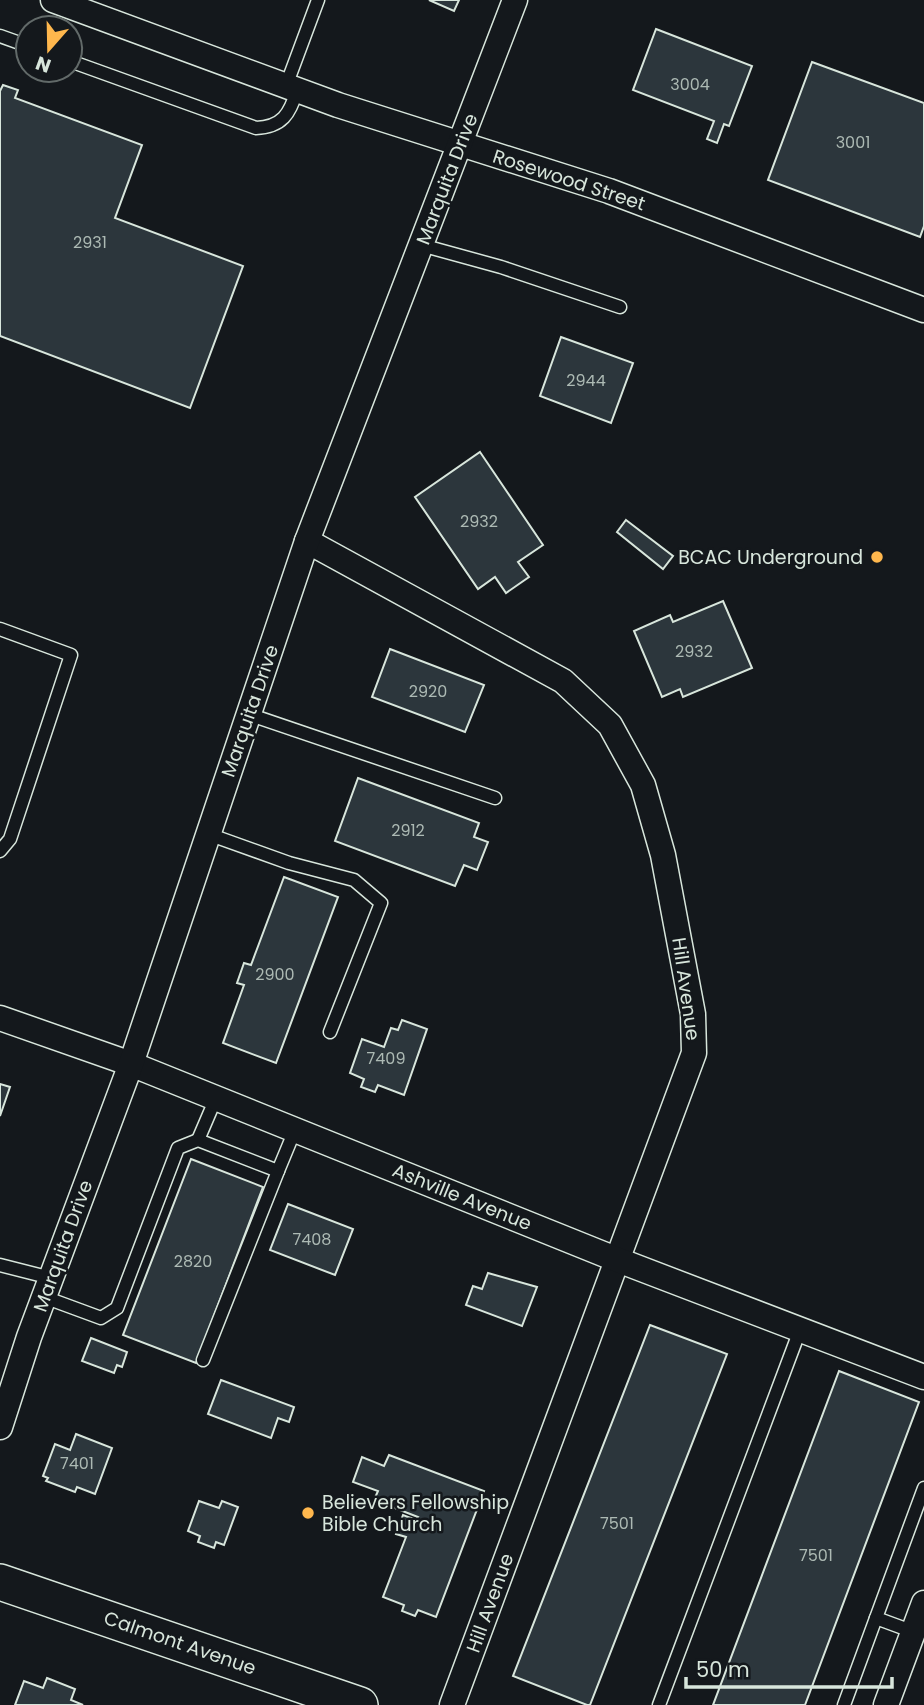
<svg xmlns="http://www.w3.org/2000/svg" width="924" height="1705" viewBox="0 0 924 1705" font-family="Poppins,sans-serif">
<style>
.building{fill:#2c363c;stroke:#d8e6dc;stroke-width:2}
.lines{fill:none;stroke-linecap:round;stroke-linejoin:round}
.service-casing{stroke:#d8e6dc;stroke-width:15}
.minor-casing{stroke:#d8e6dc;stroke-width:27}
.secondary-casing{stroke:#d8e6dc;stroke-width:38}
.service{stroke:#14181c;stroke-width:12}
.minor{stroke:#14181c;stroke-width:24}
.secondary{stroke:#14181c;stroke-width:35}
.poi-dot{fill:#ffb74d;stroke:#14181c;stroke-width:2.5}
.labels{text-anchor:middle;dominant-baseline:central;stroke-width:5;stroke-linejoin:round;paint-order:stroke}
.number-label{font-size:16px;fill:#adbab4}
.street-label{font-size:19px;fill:#d8e6dc;stroke:#14181c}
.poi-label{font-size:19px;fill:#d8e6dc;stroke:#14181c;text-anchor:end}
</style>
<rect width="100%" height="100%" fill="#14181c"/>
<g class="building">
<polygon points="429,0 459,0 454,11"/>
<polygon points="656,29 752,66 729,126 724,124 717,143 707,139 714,121 633,90"/>
<polygon points="812,62 924,103 924,226 920,237 768,180"/>
<polygon points="3,85 18,90 15,98 142,145 115,218 243,266 190,408 0,336 0,91"/>
<polygon points="561,337 633,363 611,423 540,396"/>
<polygon points="480,452 543,545 518,562 529,577 506,593 495,577 478,589 415,497"/>
<polygon points="626,520 673,556 663,569 617,532"/>
<polygon points="723,601 752,668 683,697 680,689 662,697 634,631 670,615 673,622"/>
<polygon points="390,649 484,685 465,732 372,697"/>
<polygon points="358,778 479,823 474,837 488,842 477,870 464,865 455,886 335,841"/>
<polygon points="284,877 338,897 276,1063 223,1043 244,985 237,983 244,963 251,965"/>
<polygon points="402,1020 427,1029 404,1095 378,1085 375,1092 361,1087 364,1079 350,1073 362,1039 384,1047 391,1028 398,1030"/>
<polygon points="0,1084 10,1087 0,1116"/>
<polygon points="191,1159 263,1187 196,1363 123,1335"/>
<polygon points="288,1204 353,1229 335,1275 270,1250"/>
<polygon points="488,1273 537,1287 522,1326 466,1305 473,1286 482,1289"/>
<polygon points="650,1325 727,1354 590,1705 587,1705 513,1676"/>
<polygon points="91,1338 127,1352 122,1367 117,1365 114,1373 82,1361"/>
<polygon points="839,1371 919,1402 805,1705 713,1705"/>
<polygon points="221,1380 294,1407 289,1422 278,1418 271,1438 208,1414"/>
<polygon points="76,1434 112,1448 95,1494 77,1487 75,1492 46,1481 48,1478 43,1476 55,1444 70,1450"/>
<polygon points="389,1455 484,1491 436,1617 418,1610 415,1616 402,1611 404,1605 383,1597 406,1537 396,1534 403,1515 416,1520 418,1517 374,1500 378,1491 353,1482 362,1457 384,1466"/>
<polygon points="199,1501 219,1508 222,1501 238,1507 224,1545 216,1542 214,1548 198,1542 200,1536 188,1531"/>
<polygon points="47,1678 75,1689 71,1700 83,1705 15,1705 24,1681 43,1688"/>
</g>
<g class="lines">
<g class="service-casing">
<g id="service">
<polyline points="0,36 28,46"/>
<path d="M70,61L256,128C282,127 290,114 297,90"/>
<polyline points="286,86 318,0"/>
<polyline points="421,245 501,267 620,307"/>
<polyline points="0,629 71,655 10,839 0,851"/>
<polyline points="248,714 495,798"/>
<polyline points="208,834 289,863 354,880 381,903 330,1032"/>
<polyline points="216,1098 198,1140 278,1171 295,1130"/>
<polyline points="0,1265 51,1278"/>
<polyline points="44,1297 101,1318 117,1308 178,1148 198,1140"/>
<polyline points="203,1360 278,1171"/>
<polyline points="914,1632 876,1618 924,1488"/>
<polyline points="659,1705 800,1330"/>
<polyline points="844,1705 876,1618"/>
</g>
</g>
<g class="minor-casing">
<g id="minor">
<polyline points="53,0 338,105 609,191 924,310"/>
<polyline points="307,541 563,681 610,725 643,785 663,855 693,1014 694,1053 452,1705"/>
<polyline points="0,1018 131,1064 618,1260 924,1377"/>
<polyline points="0,1427 29,1337 131,1064 307,541 515,0"/>
<polyline points="886,1705 924,1603"/>
</g>
</g>
<g class="secondary-casing">
<polyline id="secondary" points="0,1582 360,1705"/>
</g>
<use href="#service" class="service"/>
<use href="#minor" class="minor"/>
<use href="#secondary" class="secondary"/>
</g>
<g class="poi-dot">
<circle cx="877" cy="557" r="7"/>
<circle cx="308" cy="1513" r="7"/>
</g>
<g class="labels">
<g class="number-label">
<text x="690" y="84">3004</text>
<text x="853" y="142">3001</text>
<text x="90" y="242">2931</text>
<text x="586" y="380">2944</text>
<text x="479" y="521">2932</text>
<text x="694" y="651">2932</text>
<text x="428" y="691">2920</text>
<text x="408" y="830">2912</text>
<text x="275" y="974">2900</text>
<text x="386" y="1058">7409</text>
<text x="312" y="1239">7408</text>
<text x="193" y="1261">2820</text>
<text x="77" y="1463">7401</text>
<text x="617" y="1523">7501</text>
<text x="816" y="1555">7501</text>
</g>
<g class="street-label">
<text transform="translate(447 179) rotate(-69)">Marquita Drive</text>
<text transform="translate(569 180) rotate(18)">Rosewood Street</text>
<text transform="translate(250 711) rotate(-71)">Marquita Drive</text>
<text transform="translate(686 989) rotate(82)">Hill Avenue</text>
<text transform="translate(462 1197) rotate(22)">Ashville Avenue</text>
<text transform="translate(63 1246) rotate(-70)">Marquita Drive</text>
<text transform="translate(490 1603) rotate(-70)">Hill Avenue</text>
<text transform="translate(180 1643) rotate(19)">Calmont Avenue</text>
</g>
<g class="poi-label">
<text x="863" y="557">BCAC Underground</text>
<text x="322" y="1502" text-anchor="start">Believers Fellowship<tspan x="322" dy="22">Bible Church</tspan></text>
</g>
</g>
<g transform="translate(49 49) rotate(200)"><circle r="33" fill="#14181c" stroke="#626a69" stroke-width="2"/>
<path d="M0-5L12 26L0 18L-12 26Z" fill="#ffb74d"/>
<text y="-10" font-size="19" font-weight="bold" text-anchor="middle" fill="#d8e6dc">N</text>
</g>
<path d="M686 1677v10h206v-10" fill="none" stroke="#d8e6dc" stroke-width="3.5"/>
<text x="696" y="1677" font-size="21" fill="#d8e6dc" stroke="#14181c" stroke-width="5" paint-order="stroke">50 m</text>
</svg>
